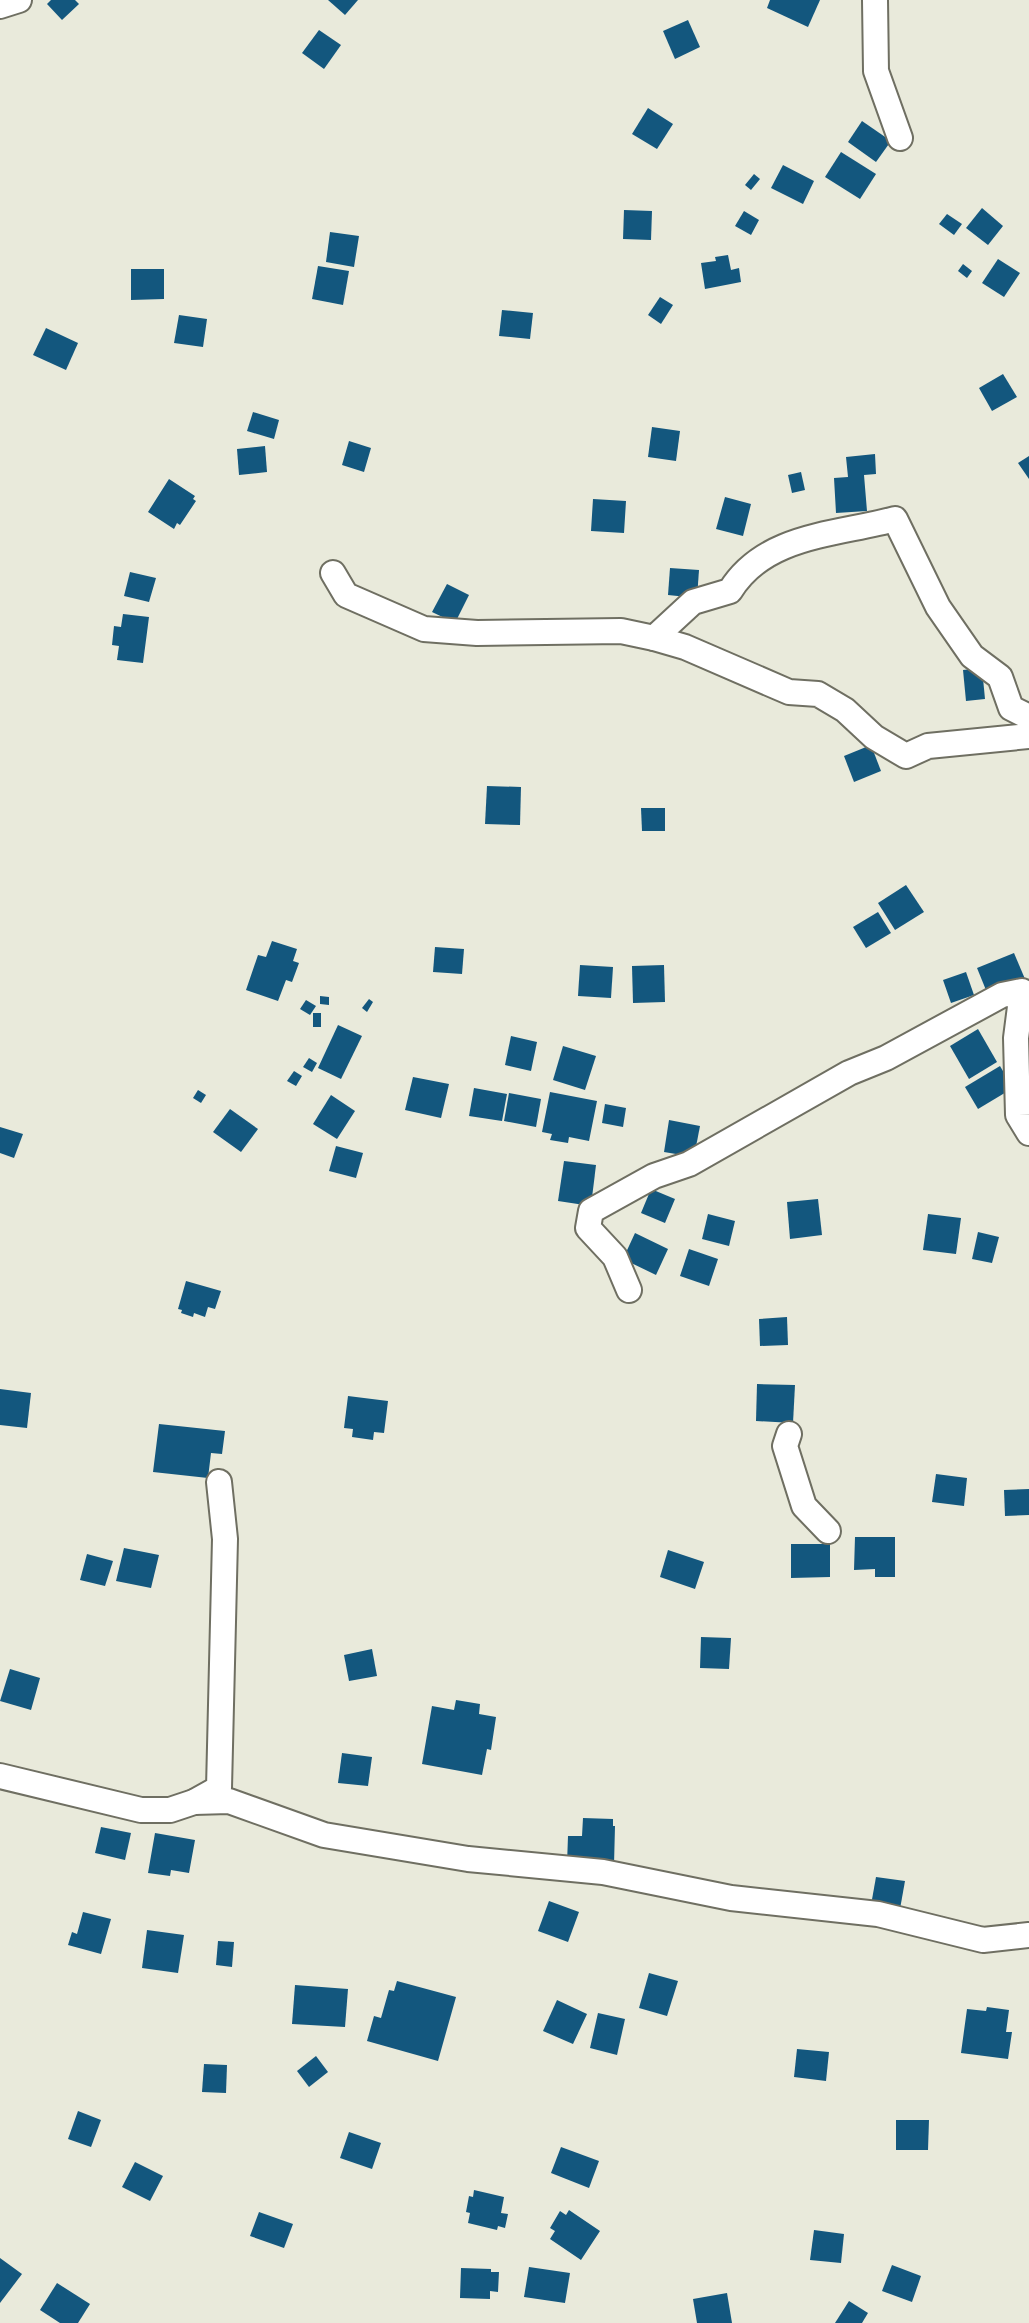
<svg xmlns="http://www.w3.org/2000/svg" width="1029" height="2323" viewBox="0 0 1029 2323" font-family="Figtree,sans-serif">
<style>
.building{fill:#13577e}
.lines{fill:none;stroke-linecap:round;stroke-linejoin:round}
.minor-casing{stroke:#6f6f62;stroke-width:28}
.minor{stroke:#fff;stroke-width:24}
</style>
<rect width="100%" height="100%" fill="#e9eadb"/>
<g class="building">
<polygon points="51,0 75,0 79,4 62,20 47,4"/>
<polygon points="328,0 358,0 345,15"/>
<polygon points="770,0 820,0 808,27 767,8"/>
<polygon points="688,20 700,47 675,59 663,31"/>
<polygon points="319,30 341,45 324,69 302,53"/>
<polygon points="648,108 673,124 657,149 632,134"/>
<polygon points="862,121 891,141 876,162 848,142"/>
<polygon points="841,152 876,174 860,199 825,177"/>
<polygon points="783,165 814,181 803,204 771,188"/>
<polygon points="754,174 760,179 751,190 745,185"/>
<polygon points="982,208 1003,226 988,245 966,228"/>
<polygon points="624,210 652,211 651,240 623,239"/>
<polygon points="744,211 759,220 751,235 735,226"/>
<polygon points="947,214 962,224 954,235 939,224"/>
<polygon points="330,232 359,236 354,267 326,262"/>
<polygon points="728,255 731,270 739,268 741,282 705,289 701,263 716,261 715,257"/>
<polygon points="998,259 1020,273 1004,297 982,283"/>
<polygon points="963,264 972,271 967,278 958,271"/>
<polygon points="318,266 349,271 343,305 312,299"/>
<polygon points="131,269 164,269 164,299 131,300"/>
<polygon points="660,297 673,305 661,324 648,315"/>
<polygon points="502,310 533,313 530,339 499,336"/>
<polygon points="179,315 207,319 203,347 174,343"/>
<polygon points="46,328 78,343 66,370 33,355"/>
<polygon points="1003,374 1017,397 992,411 979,388"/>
<polygon points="253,412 279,420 274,439 247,431"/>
<polygon points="652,427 680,431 676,461 648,457"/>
<polygon points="349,441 371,448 364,472 342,465"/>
<polygon points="265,446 267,472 239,475 237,449"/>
<polygon points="875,454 876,474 864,475 867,511 836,513 834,478 848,477 846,457"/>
<polygon points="1029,456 1029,479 1018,463"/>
<polygon points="801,472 805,490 792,493 788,475"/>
<polygon points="169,479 195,496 193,499 196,501 180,525 177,523 174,529 148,512"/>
<polygon points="725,497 751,504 743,536 716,529"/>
<polygon points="593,499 626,501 624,533 591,531"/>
<polygon points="670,568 699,570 697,598 668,595"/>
<polygon points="130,572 156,578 149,602 124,596"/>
<polygon points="447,584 469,595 455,623 432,612"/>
<polygon points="123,614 149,617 143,663 117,660 119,646 112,645 114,626 121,627"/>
<polygon points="982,668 985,699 966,701 963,670"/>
<polygon points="871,745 881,771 854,782 844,756"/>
<polygon points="487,786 521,787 520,825 485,824"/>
<polygon points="641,808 665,808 665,831 642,831"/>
<polygon points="906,885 924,912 895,930 878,903"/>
<polygon points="878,912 891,933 866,948 853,927"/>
<polygon points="272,941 297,949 293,961 299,963 292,982 286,980 278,1001 246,990 258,955 266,957"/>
<polygon points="435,947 464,949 462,974 433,972"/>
<polygon points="1014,953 1025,979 988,995 977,968"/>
<polygon points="580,965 613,967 611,998 578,996"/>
<polygon points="664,965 665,1002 633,1003 632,966"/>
<polygon points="966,972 974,995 951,1003 943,980"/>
<polygon points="320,996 329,997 329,1005 320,1004"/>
<polygon points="369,999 373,1002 367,1012 362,1008"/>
<polygon points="306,1000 316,1006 310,1015 300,1009"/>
<rect x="313" y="1013" width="8" height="14"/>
<polygon points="338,1025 362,1036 341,1079 318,1068"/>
<polygon points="978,1029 997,1062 969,1079 950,1046"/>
<polygon points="511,1036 537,1042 531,1071 505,1065"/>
<polygon points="563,1046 596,1056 585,1090 553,1080"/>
<polygon points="309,1058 317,1063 312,1072 303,1067"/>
<polygon points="1000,1066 1013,1088 978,1109 965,1087"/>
<polygon points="294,1071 302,1076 296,1086 287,1081"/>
<polygon points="413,1077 449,1084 441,1118 405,1110"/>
<polygon points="474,1088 507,1094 502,1121 469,1116"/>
<polygon points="198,1090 206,1095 201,1103 193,1098"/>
<polygon points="550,1092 597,1101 589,1141 569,1137 568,1143 550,1140 552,1134 542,1132"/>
<polygon points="509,1093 541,1099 536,1127 504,1121"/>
<polygon points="331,1095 355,1111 337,1139 313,1124"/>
<polygon points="605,1104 626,1108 623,1127 602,1123"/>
<polygon points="230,1109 258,1129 241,1152 213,1132"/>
<polygon points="669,1120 700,1126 694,1157 664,1152"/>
<polygon points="0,1127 23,1134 14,1158 0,1153"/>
<polygon points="336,1146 363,1153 356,1178 329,1171"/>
<polygon points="564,1161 596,1165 591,1206 558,1201"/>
<polygon points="651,1189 675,1199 665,1223 641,1213"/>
<polygon points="818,1199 822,1235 790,1239 787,1202"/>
<polygon points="708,1214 735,1221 729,1246 702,1239"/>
<polygon points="928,1214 961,1218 956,1254 923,1250"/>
<polygon points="978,1232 999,1237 992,1263 972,1259"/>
<polygon points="635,1233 668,1249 656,1275 623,1259"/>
<polygon points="689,1249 718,1259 709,1286 680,1276"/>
<polygon points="186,1281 221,1291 215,1309 208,1307 205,1317 194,1313 193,1317 181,1313 182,1310 178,1309"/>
<polygon points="787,1317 788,1345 760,1346 759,1319"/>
<polygon points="757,1384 795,1385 793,1423 756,1421"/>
<polygon points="0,1389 31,1393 27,1428 0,1425"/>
<polygon points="348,1396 388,1401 384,1433 374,1432 373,1440 352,1437 353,1429 344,1428"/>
<polygon points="159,1424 225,1431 222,1454 211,1453 208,1478 153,1472"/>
<polygon points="936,1474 967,1478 964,1506 932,1502"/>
<polygon points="1029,1489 1029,1515 1005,1516 1004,1490"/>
<polygon points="855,1537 895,1537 895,1577 875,1577 875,1569 854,1570"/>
<polygon points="791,1544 830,1544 830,1577 791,1578"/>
<polygon points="124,1548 159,1555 151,1588 116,1581"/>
<polygon points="668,1550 704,1562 695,1589 660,1577"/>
<polygon points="87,1554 113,1561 105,1586 80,1580"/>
<polygon points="701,1637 731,1638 729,1669 700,1668"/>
<polygon points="372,1649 377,1676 349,1681 344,1655"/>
<polygon points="10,1669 40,1678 31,1710 0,1701"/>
<polygon points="456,1700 480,1704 479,1714 496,1717 491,1750 487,1749 482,1775 422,1764 432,1706 454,1710"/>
<polygon points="342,1753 372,1757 368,1786 338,1783"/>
<polygon points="583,1818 613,1819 613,1826 615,1826 614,1865 567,1864 568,1836 582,1836"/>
<polygon points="101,1827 131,1833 125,1860 95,1853"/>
<polygon points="155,1833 195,1840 189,1873 171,1870 170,1876 148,1873"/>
<polygon points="876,1877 905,1881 900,1909 871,1905"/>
<polygon points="549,1901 579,1912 568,1942 538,1931"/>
<polygon points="83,1912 111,1919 101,1954 68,1945 72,1932 77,1934"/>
<polygon points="147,1930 184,1935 178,1973 142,1968"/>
<polygon points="218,1941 234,1942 232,1967 216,1965"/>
<polygon points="649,1973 678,1981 667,2016 639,2008"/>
<polygon points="397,1981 456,1997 438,2061 367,2041 374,2016 381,2018 389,1990 394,1991"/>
<polygon points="295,1985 348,1989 345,2027 292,2024"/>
<polygon points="557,2000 587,2014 573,2044 543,2031"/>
<polygon points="987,2007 1009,2010 1006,2032 1012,2032 1008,2059 961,2053 967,2009 986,2011"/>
<polygon points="598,2013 625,2019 617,2055 590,2048"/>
<polygon points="797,2049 829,2052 826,2081 794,2077"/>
<polygon points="316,2056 328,2072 309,2087 297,2071"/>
<polygon points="204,2064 227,2065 226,2093 202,2092"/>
<polygon points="78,2111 101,2120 91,2147 68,2139"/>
<polygon points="896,2120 929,2120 928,2150 896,2150"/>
<polygon points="349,2132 381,2143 372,2169 340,2158"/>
<polygon points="561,2147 599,2161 589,2188 551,2173"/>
<polygon points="135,2162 163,2176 150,2201 122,2187"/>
<polygon points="474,2190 504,2197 501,2213 508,2214 505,2228 498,2226 497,2230 468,2223 470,2213 466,2212 469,2196 473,2197"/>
<polygon points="569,2210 600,2231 581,2260 550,2239 555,2231 550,2228 560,2211 566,2215"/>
<polygon points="259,2212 293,2224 284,2248 250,2236"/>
<polygon points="814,2230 844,2234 841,2263 810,2260"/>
<polygon points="0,2258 22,2274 0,2303"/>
<polygon points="892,2265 921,2276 912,2302 882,2291"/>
<polygon points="529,2267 570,2273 565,2303 524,2297"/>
<polygon points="461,2268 491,2269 491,2272 499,2272 498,2292 490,2291 490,2299 460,2298"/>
<polygon points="57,2283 90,2304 78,2323 60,2323 40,2310"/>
<polygon points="727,2293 732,2323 697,2323 693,2299"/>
<polygon points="849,2301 868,2313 862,2323 835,2323"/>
</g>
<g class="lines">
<g class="minor-casing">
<g id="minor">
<polyline points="875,0 876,71 900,138"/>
<polyline points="0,6 19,0"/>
<path d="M333,573L346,595L424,629L477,633L621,631L654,638L693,602L730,591C765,534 837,535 895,519L938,607L972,656L1000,677L1011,708L1029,717"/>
<polyline points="654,638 685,647 789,692 818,694 845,710 874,737 906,756 928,746 1029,736"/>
<polyline points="629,1290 615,1257 588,1228 591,1211 654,1176 689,1164 849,1073 886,1058 1002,995 1022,991 1016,1038 1018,1115 1029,1133"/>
<polyline points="789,1434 785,1446 804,1506 828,1531"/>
<polyline points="0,1776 141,1810 170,1810 194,1802 219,1788 225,1539 219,1482"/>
<polyline points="194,1802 229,1801 324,1835 468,1859 603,1872 731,1898 878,1914 983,1940 1029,1935"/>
</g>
</g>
<use href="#minor" class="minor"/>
</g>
</svg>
